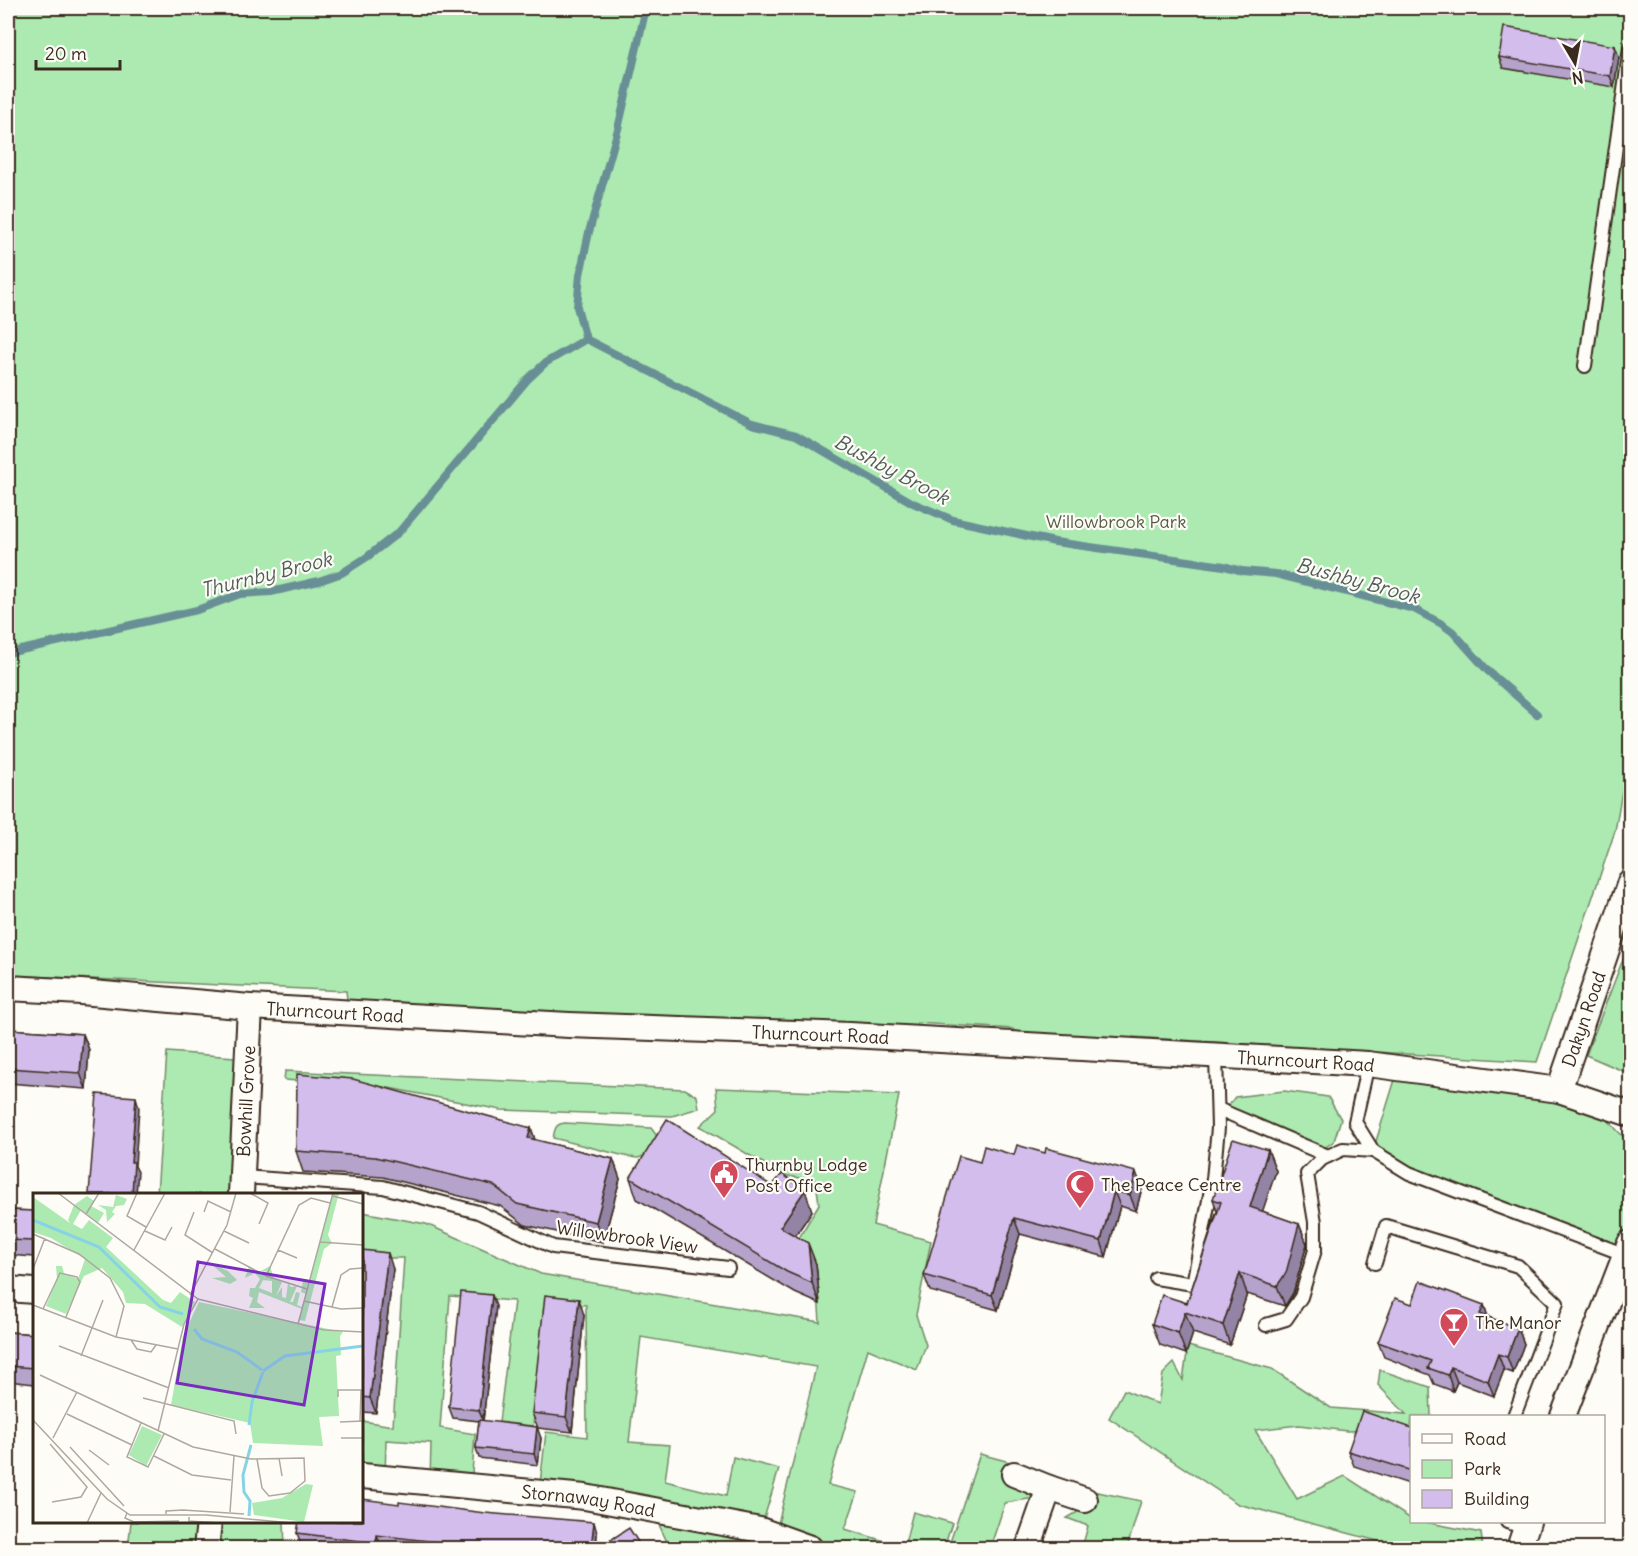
<svg xmlns="http://www.w3.org/2000/svg" width="1638" height="1556" viewBox="0 0 1638 1556" font-family="Delius,sans-serif">
<style>
.green{fill:#aceab1;stroke:#748a68;stroke-width:1.5}
.lines{fill:none;stroke-linecap:round;stroke-linejoin:round}
.stream{stroke:#688f95;stroke-width:8}
.lane-casing{stroke:#3b2a1e;stroke-width:16}
.street-casing{stroke:#3b2a1e;stroke-width:28}
.lane{stroke:#fdfcf7;stroke-width:12}
.street{stroke:#fdfcf7;stroke-width:24}
.wall{fill:#b5a3cc;stroke:#3b2a1e;stroke-width:1.5}
.shaded-wall{fill:#9384a6;stroke:#3b2a1e;stroke-width:1.5}
.building{fill:#d2bded;stroke:#3b2a1e;stroke-width:1.5}
.labels{text-anchor:middle;dominant-baseline:central;stroke-width:4.5;stroke-linejoin:round;paint-order:stroke}
.park-label{font-size:18px;fill:#575a43;stroke:#fdfcf7}
.street-label{font-size:18px;fill:#3b2a1e;stroke:#fdfcf7}
.poi-label{font-size:18px;fill:#3b2a1e;stroke:#fdfcf7;text-anchor:start}
.water-label{font-size:20px;font-style:italic;fill:#525d5a;stroke:#fdfcf7}
.inset-river{fill:none;stroke:#86d3e5;stroke-width:3}
.inset-road{fill:none;stroke:#afa8a0;stroke-width:1.5}
.view{fill:#7b2cbf;fill-opacity:0.15;stroke:#7b2cbf;stroke-width:3}
.inset-edge{fill:none;stroke:#3b2a1e;stroke-width:3}
</style>
<rect width="100%" height="100%" fill="#fdfcf7"/>
<filter id="ink" filterUnits="userSpaceOnUse"><feTurbulence type="fractalNoise" baseFrequency=".0167" numOctaves="2"/><feDisplacementMap in="SourceGraphic" scale="12" xChannelSelector="R" yChannelSelector="G"/><feConvolveMatrix kernelMatrix="1 2 1 2 8 2 1 2 1" color-interpolation-filters="sRGB"/></filter>
<g filter="url(#ink)">
<g class="green">
<polygon points="8,8 1630,8 1630,745 1615,831 1537,1062 1133,1037 1115,1049 1014,1036 1013,1029 917,1023 918,1030 348,1007 346,991 8,975"/>
<polygon points="1630,941 1630,1074 1586,1055"/>
<polygon points="167,1052 248,1058 238,1194 157,1194"/>
<polygon points="285,1071 685,1089 697,1096 699,1108 672,1116 501,1110 379,1086 284,1080"/>
<polygon points="1397,1073 1589,1100 1630,1144 1630,1242 1626,1255 1409,1173 1373,1151"/>
<polygon points="716,1088 899,1095 873,1225 931,1241 916,1315 926,1345 917,1370 868,1349 828,1485 858,1492 845,1529 904,1547 913,1512 952,1523 944,1548 818,1548 776,1532 816,1367 641,1337 629,1442 670,1445 665,1481 726,1496 733,1457 779,1469 755,1548 670,1548 653,1512 539,1493 546,1432 587,1437 586,1305 545,1303 533,1426 499,1422 514,1301 450,1296 440,1428 475,1434 471,1486 430,1482 431,1443 386,1440 385,1479 362,1476 362,1421 393,1426 404,1258 362,1258 362,1212 426,1224 541,1274 820,1322 816,1264 794,1246 819,1204 816,1181 783,1175 700,1126 718,1109"/>
<polygon points="1284,1091 1328,1097 1341,1119 1334,1141 1319,1152 1224,1111 1235,1097"/>
<path d="M565,1123L651,1128L657,1136L647,1155L638,1158L629,1157L553,1138C555,1129 555,1124 565,1123Z"/>
<polygon points="1188,1346 1272,1369 1331,1408 1406,1414 1378,1385 1380,1370 1430,1387 1431,1416 1412,1416 1411,1428 1409,1429 1347,1431 1299,1425 1255,1430 1297,1499 1345,1476 1411,1519 1412,1522 1425,1522 1481,1533 1483,1548 1404,1548 1238,1504 1109,1418 1124,1390 1158,1404 1163,1374 1174,1363 1183,1380"/>
<polygon points="980,1454 1010,1462 1005,1479 1034,1498 1005,1503 990,1548 948,1548"/>
<polygon points="1093,1491 1141,1501 1127,1548 1082,1548 1088,1526 1067,1518 1093,1503"/>
<polygon points="131,1522 284,1522 285,1548 128,1548"/>
</g>
<g class="lines">
<g class="stream">
<polyline points="646,8 618,129 589,232 580,275 577,307 586,339 752,424 796,435 913,503 953,520 1055,542 1224,566 1242,571 1276,574 1414,609 1442,624 1453,632 1488,671 1537,714"/>
<polyline points="8,653 197,610 240,594 271,592 319,581 342,573 367,557 399,532 528,379 545,363 586,339"/>
</g>
<g class="lane-casing">
<g id="lane">
<polyline points="1585,366 1630,48"/>
<polyline points="1368,1064 1355,1122 1373,1151 1409,1173 1626,1255"/>
<polyline points="1218,1109 1328,1156"/>
<polyline points="243,1177 383,1187 478,1212 553,1247 728,1268"/>
<polyline points="1375,1263 1386,1226 1518,1266 1557,1303 1514,1416"/>
<polyline points="1156,1278 1193,1284 1213,1179 1218,1128 1216,1055"/>
<polyline points="1266,1325 1286,1319 1301,1297 1315,1250 1315,1222 1307,1174 1322,1159 1343,1149 1373,1151"/>
<polyline points="1507,1522 1526,1528"/>
</g>
</g>
<g class="street-casing">
<g id="street">
<path id="s1" d="M8,988L81,992L250,1007L569,1025L850,1035L1368,1064L1559,1090L1630,1114"/>
<path id="s2" d="M1559,1090L1630,882"/>
<path id="s3" d="M241,1194L250,1007"/>
<polyline points="8,1289 34,1291"/>
<polyline points="1563,1416 1630,1243"/>
<polyline points="1014,1474 1049,1488 1028,1548"/>
<path id="s4" d="M362,1476L585,1497L760,1530L810,1548"/>
<polyline points="1049,1488 1085,1500"/>
<polyline points="206,1548 209,1522"/>
<polyline points="1519,1548 1528,1522"/>
</g>
</g>
<use href="#lane" class="lane"/>
<use href="#street" class="street"/>
</g>
<g class="wall">
<polygon points="1499,57 1619,57 1614,87 1503,68"/>
<polygon points="8,1029 83,1034 89,1050 86,1089 8,1083"/>
<polygon points="531,1128 535,1140 613,1159 620,1179 603,1242 525,1225 500,1206 383,1177 303,1172 296,1151"/>
<polygon points="1268,1150 1276,1171 1262,1211 1299,1224 1307,1244 1293,1293 1285,1306 1247,1294 1230,1345 1193,1333 1186,1354 1160,1345 1152,1324 1187,1303 1217,1211 1213,1199"/>
<polygon points="1014,1155 1142,1188 1136,1211 1120,1206 1106,1257 1020,1234 998,1310 930,1291 924,1275 980,1162"/>
<polygon points="630,1178 772,1186 812,1211 795,1236 816,1264 820,1304 795,1293 637,1199"/>
<polygon points="8,1210 34,1211 34,1257 8,1255"/>
<polygon points="362,1250 393,1269 376,1413 362,1412"/>
<polygon points="1412,1304 1484,1305 1488,1317 1518,1328 1524,1344 1513,1373 1504,1370 1494,1396 1457,1382 1453,1391 1434,1384 1430,1375 1384,1357 1378,1342"/>
<polygon points="496,1306 483,1421 541,1438 538,1465 479,1458 476,1448 479,1421 453,1418 449,1407"/>
<polygon points="584,1315 572,1432 538,1428 532,1413"/>
<polygon points="8,1332 34,1334 34,1384 8,1381"/>
<polygon points="1412,1428 1412,1485 1354,1466 1348,1451"/>
<polygon points="297,1533 597,1533 596,1548 405,1548 381,1546 381,1548 337,1548 301,1544"/>
</g>
<g class="shaded-wall">
<polygon points="1615,46 1619,57 1614,87 1610,76"/>
<polygon points="83,1034 89,1050 86,1089 80,1073"/>
<polygon points="136,1097 139,1108 135,1166 138,1172 136,1194 132,1194 131,1162"/>
<polygon points="531,1128 538,1149 528,1138"/>
<polygon points="1268,1150 1276,1171 1257,1228 1250,1207"/>
<polygon points="613,1159 620,1179 603,1242 596,1222"/>
<polygon points="1136,1172 1142,1188 1136,1211 1130,1195"/>
<polygon points="805,1190 812,1211 787,1248 780,1227"/>
<polygon points="1114,1191 1120,1206 1106,1257 1101,1241"/>
<polygon points="1014,1218 1020,1234 998,1310 992,1295"/>
<polygon points="1299,1224 1307,1244 1293,1293 1285,1306 1277,1286"/>
<polygon points="808,1243 816,1264 820,1304 812,1283"/>
<polygon points="388,1253 393,1269 376,1413 370,1398"/>
<polygon points="1240,1273 1247,1294 1230,1345 1223,1325"/>
<polygon points="492,1295 496,1306 483,1421 479,1410"/>
<polygon points="579,1299 584,1315 572,1432 566,1417"/>
<polygon points="1484,1305 1489,1320 1480,1314"/>
<polygon points="1185,1312 1193,1333 1186,1354 1178,1333"/>
<polygon points="1518,1328 1524,1344 1513,1373 1507,1357"/>
<polygon points="1498,1354 1504,1370 1494,1396 1488,1381"/>
<polygon points="1451,1367 1457,1382 1453,1391 1448,1375"/>
<polygon points="537,1427 541,1438 538,1465 534,1454"/>
<polygon points="594,1522 597,1533 596,1548 591,1548"/>
<polygon points="377,1535 381,1546 381,1548 378,1548 376,1543"/>
</g>
<g class="building">
<polygon points="1504,27 1615,46 1610,76 1499,57"/>
<polygon points="8,1029 83,1034 80,1073 8,1068"/>
<polygon points="297,1074 353,1079 531,1128 528,1138 613,1159 596,1222 517,1204 493,1185 375,1157 296,1151"/>
<polygon points="97,1094 136,1097 131,1162 134,1162 132,1194 89,1194"/>
<polygon points="667,1119 772,1186 782,1174 805,1190 780,1227 808,1243 812,1283 787,1272 630,1178"/>
<polygon points="1233,1139 1268,1150 1250,1207 1299,1224 1286,1273 1277,1286 1240,1273 1223,1325 1185,1312 1178,1333 1152,1324 1162,1295 1187,1303 1221,1202 1213,1199"/>
<polygon points="1017,1145 1045,1153 1046,1148 1136,1172 1130,1195 1114,1191 1101,1241 1014,1218 992,1295 924,1275 959,1156 980,1162 984,1146 1014,1155"/>
<polygon points="8,1210 34,1211 34,1241 8,1240"/>
<polygon points="362,1250 388,1253 370,1398 362,1397"/>
<polygon points="1420,1281 1484,1305 1480,1314 1518,1328 1507,1357 1498,1354 1488,1381 1451,1367 1448,1375 1428,1368 1431,1361 1378,1342 1395,1298 1412,1304"/>
<polygon points="461,1292 492,1295 479,1410 449,1407"/>
<polygon points="545,1295 579,1299 566,1417 532,1413"/>
<polygon points="8,1332 34,1334 34,1368 8,1366"/>
<polygon points="1362,1411 1412,1428 1412,1471 1348,1451"/>
<polygon points="479,1420 537,1427 534,1454 476,1448"/>
<polygon points="362,1499 399,1504 399,1502 485,1513 594,1522 591,1548 489,1548 377,1535 376,1543 297,1533 299,1521 362,1521"/>
<polygon points="629,1528 642,1548 598,1548"/>
</g>
</g>
<defs>
<g id="civic-pin" transform="scale(1.5)"><path d="M0 17L-7.5 6A9.5 9.5 0 1 1 7.5 6Z" fill="#d1495b" stroke="#fdfcf7"/><path d="M-.6-6.5H3V-4.5H.6V-3L4-1V1h2V6H-6V1h2V-1L-.6-3ZM-1.2 2.5V6h2.4V2.5Z" fill="#fff"/></g>
<g id="mosque-pin" transform="scale(1.5)"><path d="M0 17L-7.5 6A9.5 9.5 0 1 1 7.5 6Z" fill="#d1495b" stroke="#fdfcf7"/><path d="M3.5-4.9A6 6 0 1 0 3.5 4.9A5 5 0 1 1 3.5-4.9Z" fill="#fff"/></g>
<g id="bar-pin" transform="scale(1.5)"><path d="M0 17L-7.5 6A9.5 9.5 0 1 1 7.5 6Z" fill="#d1495b" stroke="#fdfcf7"/><path d="M-6-5H6L.8 .8V4.5H3.5V6h-7V4.5H-.8V.8Z" fill="#fff"/></g>
</defs>
<g fill-rule="evenodd">
<use href="#civic-pin" x="724" y="1174"/>
<use href="#mosque-pin" x="1080" y="1184"/>
<use href="#bar-pin" x="1454" y="1322"/>
</g>
<g class="labels">
<g class="park-label">
<text x="1116" y="521">Willowbrook Park</text>
</g>
<g class="street-label">
<text stroke="none"><textPath href="#s1" startOffset="328">Thurncourt Road</textPath></text>
<text stroke="none"><textPath href="#s2" startOffset="75">Dakyn Road</textPath></text>
<text stroke="none"><textPath href="#s1" startOffset="814">Thurncourt Road</textPath></text>
<text stroke="none"><textPath href="#s1" startOffset="1300">Thurncourt Road</textPath></text>
<text stroke="none"><textPath href="#s3" startOffset="93">Bowhill Grove</textPath></text>
<text transform="translate(627 1237) rotate(8)">Willowbrook View</text>
<text stroke="none"><textPath href="#s4" startOffset="228">Stornaway Road</textPath></text>
</g>
<g class="poi-label">
<text x="745" y="1164">Thurnby Lodge<tspan x="745" dy="21">Post Office</tspan></text>
<text x="1101" y="1184">The Peace Centre</text>
<text x="1475" y="1322">The Manor</text>
</g>
<g class="water-label">
<text transform="translate(892 469) rotate(28)">Bushby Brook</text>
<text transform="translate(266 574) rotate(-14)">Thurnby Brook</text>
<text transform="translate(1358 580) rotate(15)">Bushby Brook</text>
</g>
</g>
<g transform="translate(33 1193)">
<rect width="330" height="330" fill="#fdfcf7"/>
<path d="M300,0H306L295,42L299,50L291,56L272,128L266,127L269,116L226,99L224,109L232,115H216L220,105L216,103L217,95H222L227,86L222,80L212,85L216,73L232,83L226,95L239,100V88L230,87L235,79L228,78L237,73L241,86L249,89L243,103L249,94V104L253,105L255,90L258,94L264,93L257,109H260L263,99L267,100L264,112L269,114L273,101L268,99L270,88L276,89ZM83,2L94,6L91,12L83,13L79,19L82,21L74,29L73,17L65,12L80,14ZM54,3L61,8L58,13L71,20L65,30L48,17L40,31L49,36L56,27L80,45L73,54L130,107L138,110L147,99L162,109L149,134L112,111L93,110L90,99L69,75L51,83L33,121L13,113L24,86L23,73H29L31,80L45,86L52,66L18,45L0,39V4L37,30L35,27L41,12ZM177,70L195,78L204,87L197,91L179,85L193,84ZM166,109L310,139L307,143L308,162L303,163L306,223L286,224L290,253L220,250L217,230L138,212L150,143ZM109,233L129,242L113,273L96,262ZM273,291L280,292L271,329L221,322L219,310L249,305Z" fill="#aceab1"/>
<path class="inset-river" d="M0,27L66,54L127,114L150,121M161,136L169,146L204,159L229,177M230,178L252,163L330,153M216,232L219,209L230,179M216,323L217,308L211,299L210,282L218,252"/>
<path class="inset-road" d="M25,0L165,106L291,137L330,139M104,0L94,23L113,34M217,0L235,10L226,31M300,3L330,11M161,19L152,42L180,60M171,19L175,8L198,19M53,21L66,0M112,38L132,47L139,34M191,38L216,50M0,41L46,61L77,85L91,113L83,144M287,49L330,52M182,56L233,83L274,96M101,57L132,0M245,57L264,65M0,76L12,45M233,83L266,12L278,5L297,10M157,102L194,32L203,0M271,108L308,116L330,115M0,112L83,144L145,156M299,114L308,82L317,76L330,75M10,116L27,80L44,84L47,89L33,124M265,131L300,0M98,147L104,156L118,159L123,152M26,153L136,195M48,163L70,107M7,182L160,254L218,266L271,265L272,288L257,300L236,303L229,295L224,266M305,204V197H330M110,205L201,228L203,241M34,221L99,252M0,227L74,306L97,322H173L259,330M327,228L328,197M307,229L330,228M108,230L94,264L115,274L131,241M125,238L151,131L165,106M20,245L44,199M308,245H330M17,251L54,294L48,304L19,309M37,254L91,313M56,257L76,272M121,263L159,282L198,287M246,265L249,283M197,319L201,263M94,320L92,325L101,329L146,328M133,321V318L150,317L211,321M156,324V328L187,330M54,330L68,300"/>
<path class="view" d="M165,69L292,91L271,212L144,190Z"/>
<rect width="330" height="330" class="inset-edge"/>
</g>
<rect width="1638" height="1556" fill="none" stroke="#fdfcf7" stroke-width="30"/>
<rect x="15" y="15" width="1608" height="1526" fill="none" stroke="#3b2a1e" stroke-width="2" filter="url(#ink)"/>
<rect x="1410" y="1415" width="195" height="108" fill="#fdfcf7" stroke="#afa8a0" stroke-width="1.5"/>
<rect x="1422" y="1434" width="30" height="9" fill="#fdfcf7" stroke="#afa8a0" stroke-width="1.5"/>
<text x="1464" y="1445" font-size="18" fill="#3b2a1e">Road</text>
<rect x="1422" y="1460" width="30" height="18" fill="#aceab1" stroke="#afa8a0" stroke-width="1.5"/>
<text x="1464" y="1475" font-size="18" fill="#3b2a1e">Park</text>
<rect x="1422" y="1490" width="30" height="18" fill="#d2bded" stroke="#afa8a0" stroke-width="1.5"/>
<text x="1464" y="1505" font-size="18" fill="#3b2a1e">Building</text>
<g transform="translate(1575 63) rotate(170)" stroke="#fdfcf7" stroke-width="4.5" paint-order="stroke">
<path d="M0-4.5L10 22L0 15L-10 22Z" fill="#3b2a1e"/>
<text y="-9" font-size="16" font-weight="bold" text-anchor="middle" fill="#3b2a1e">N</text>
</g>
<path d="M36 60v9h84v-9" fill="none" stroke="#3b2a1e" stroke-width="3"/>
<text x="45" y="60" font-size="18" fill="#3b2a1e" stroke="#fdfcf7" stroke-width="4.5" paint-order="stroke">20 m</text>
</svg>
